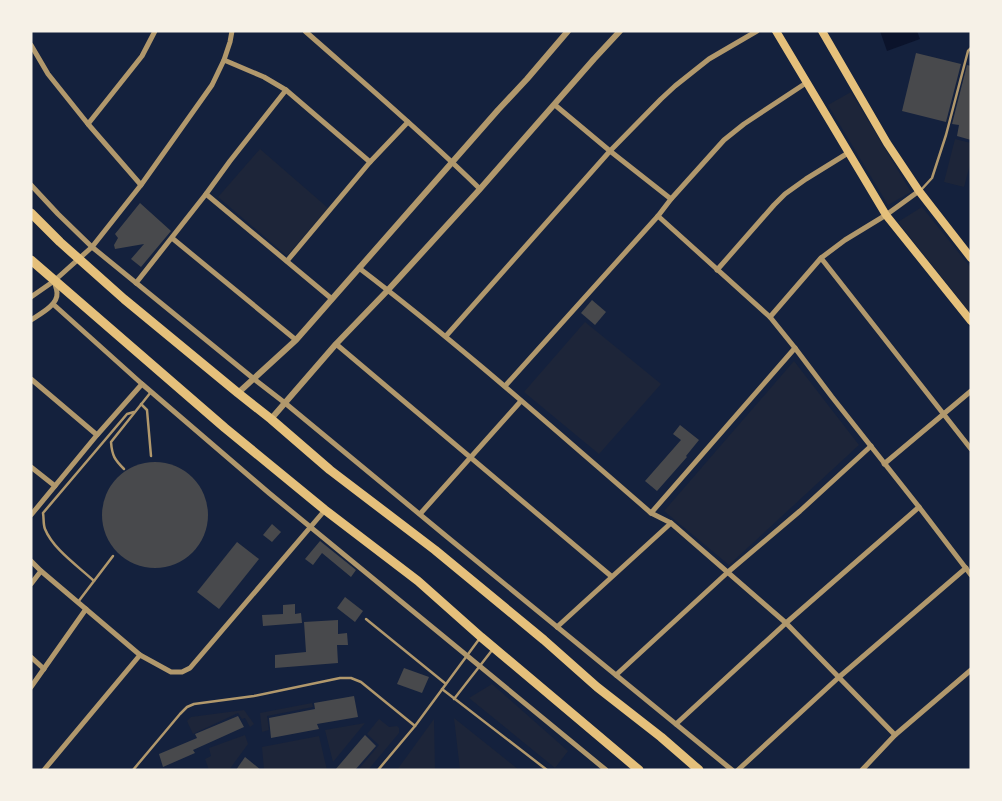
<svg xmlns="http://www.w3.org/2000/svg" width="1002" height="801" viewBox="0 0 1002 801" font-family="Quicksand,sans-serif">
<style>
.green{fill:#1d2539}
.water{fill:#0b132b}
.building{fill:#48494c}
.lines{fill:none;stroke-linecap:round;stroke-linejoin:round}
.service{stroke:#b1986c;stroke-width:2.5}
.minor{stroke:#b1986c;stroke-width:5}
.tertiary{stroke:#b1986c;stroke-width:6}
.secondary{stroke:#e5c07b;stroke-width:8}
.trunk{stroke:#e5c07b;stroke-width:9}
</style>
<rect width="100%" height="100%" fill="#14213d"/>
<g class="green">
<polygon points="851,92 911,192 888,205 828,105"/>
<polygon points="955,139 971,143 971,161 964,187 944,182"/>
<polygon points="260,149 328,208 287,256 218,197"/>
<polygon points="922,207 971,268 971,314 898,222"/>
<polygon points="585,322 661,384 599,454 524,392"/>
<polygon points="794,361 859,445 729,565 664,511"/>
<polygon points="492,684 568,751 555,768 469,698"/>
<polygon points="312,703 313,707 267,716 269,730 262,732 260,713"/>
<polygon points="244,710 254,724 250,727 245,718 242,719 238,713 193,734 187,721 191,717"/>
<polygon points="454,718 519,770 460,770"/>
<polygon points="379,719 389,727 397,726 399,728 399,733 368,770 358,770 379,745 367,734"/>
<polygon points="434,719 435,770 397,770"/>
<polygon points="365,723 333,762 325,730"/>
<polygon points="245,735 248,744 229,770 209,770 205,759 211,756 209,748"/>
<polygon points="319,736 327,770 264,770 262,747"/>
</g>
<polygon class="water" points="880,31 917,31 920,39 887,51"/>
<g class="building">
<polygon points="916,53 961,64 946,122 902,111"/>
<polygon points="967,65 971,66 971,140 957,136 959,125 952,124"/>
<polygon points="140,203 171,231 141,267 131,259 144,244 115,249 114,245 118,238 115,234"/>
<polygon points="592,300 606,312 595,325 581,313"/>
<polygon points="680,425 699,440 686,456 687,457 657,491 645,481 681,440 673,434"/>
<circle cx="155" cy="515" r="53"/>
<polygon points="272,524 281,532 272,542 263,535"/>
<polygon points="320,541 356,570 351,577 322,553 313,565 305,559"/>
<polygon points="237,542 259,559 219,609 197,592"/>
<polygon points="345,597 363,611 355,622 337,608"/>
<polygon points="295,604 295,614 301,613 302,623 263,626 262,615 283,614 283,605"/>
<polygon points="338,620 338,634 347,633 348,645 337,645 338,663 275,668 275,655 306,652 304,622"/>
<polygon points="404,668 429,677 422,693 397,684"/>
<polygon points="354,696 358,717 317,724 319,729 271,738 269,718 315,709 314,703"/>
<polygon points="238,716 244,727 193,750 195,753 163,767 159,754 197,738 195,734"/>
<polygon points="365,735 376,746 355,770 335,770"/>
<polygon points="245,757 261,770 236,770"/>
</g>
<g class="lines">
<g class="service">
<polyline points="920,191 932,178 946,135 968,51 971,48"/>
<polyline points="141,404 147,410 151,456"/>
<path d="M124,469C115,460 112,456 111,442L151,392"/>
<path d="M94,581C78,566 53,549 45,529C43,524 44,518 43,513L127,414L134,412"/>
<polyline points="78,602 113,556"/>
<polyline points="366,619 446,684"/>
<polyline points="442,689 547,770"/>
<polyline points="454,699 493,649"/>
<polyline points="133,770 180,714 187,707 194,704 254,696 340,678 351,678 361,682 415,726"/>
<polyline points="378,770 415,726 480,638"/>
</g>
<g class="minor">
<path d="M305,31C364,83 424,134 480,189"/>
<polyline points="31,45 48,74 88,124 141,185"/>
<polyline points="224,60 264,77 286,90 370,162"/>
<polyline points="555,105 610,151 671,199"/>
<polyline points="88,124 142,56 155,31"/>
<polyline points="31,185 58,214 92,247 254,379 285,403 446,536 732,770"/>
<polyline points="206,194 332,299"/>
<polyline points="658,216 770,317 795,348 832,397 919,507 971,575"/>
<polyline points="172,238 296,340"/>
<polyline points="821,258 971,449"/>
<polyline points="287,261 370,162 408,122"/>
<path d="M359,268C460,345 555,430 651,513L671,523L786,623L895,735"/>
<polyline points="717,270 774,205 785,194 806,179 848,153"/>
<polyline points="136,283 206,194 230,161 286,90"/>
<polyline points="31,297 54,281 92,247 141,185 212,85 224,60 230,42 232,31"/>
<polyline points="53,304 142,384 269,493 606,770"/>
<polyline points="770,317 821,258 845,240 886,215 919,191"/>
<path d="M31,320C40,314 58,305 57,293C57,289 55,285 54,281"/>
<polyline points="446,336 610,151 661,99 675,86 709,59 757,31"/>
<polyline points="336,344 611,576"/>
<polyline points="31,379 97,435"/>
<polyline points="505,386 658,216 671,199 724,140 744,124 806,83"/>
<polyline points="884,464 971,391"/>
<polyline points="31,467 55,486"/>
<polyline points="651,513 795,348"/>
<polyline points="420,514 521,401"/>
<polyline points="31,515 97,435 142,384"/>
<polyline points="31,561 41,571 140,655 171,672 182,672 190,668 325,510"/>
<polyline points="31,584 41,571"/>
<polyline points="557,627 671,523"/>
<polyline points="31,657 44,669"/>
<polyline points="616,675 728,572 800,511 871,446"/>
<polyline points="31,687 86,609"/>
<polyline points="676,724 786,623 919,507"/>
<polyline points="44,770 140,655"/>
<polyline points="738,770 838,678 966,568"/>
<polyline points="862,770 895,735 971,670"/>
</g>
<g class="tertiary">
<polyline points="238,393 296,340 498,110 527,79 568,31"/>
<polyline points="271,419 336,344 388,290 480,189 594,59 620,31"/>
</g>
<g class="secondary">
<polyline points="776,31 886,215 971,321"/>
<polyline points="822,31 887,143 919,191 971,258"/>
</g>
<g class="trunk">
<polyline points="31,213 60,242 124,299 238,393 271,419 330,470 435,550 544,640 597,687 661,737 699,770"/>
<polyline points="31,260 225,428 325,510 418,581 481,637 639,770"/>
</g>
</g>
<rect width="1002" height="801" fill="none" stroke="#f6f1e7" stroke-width="65"/>
</svg>
